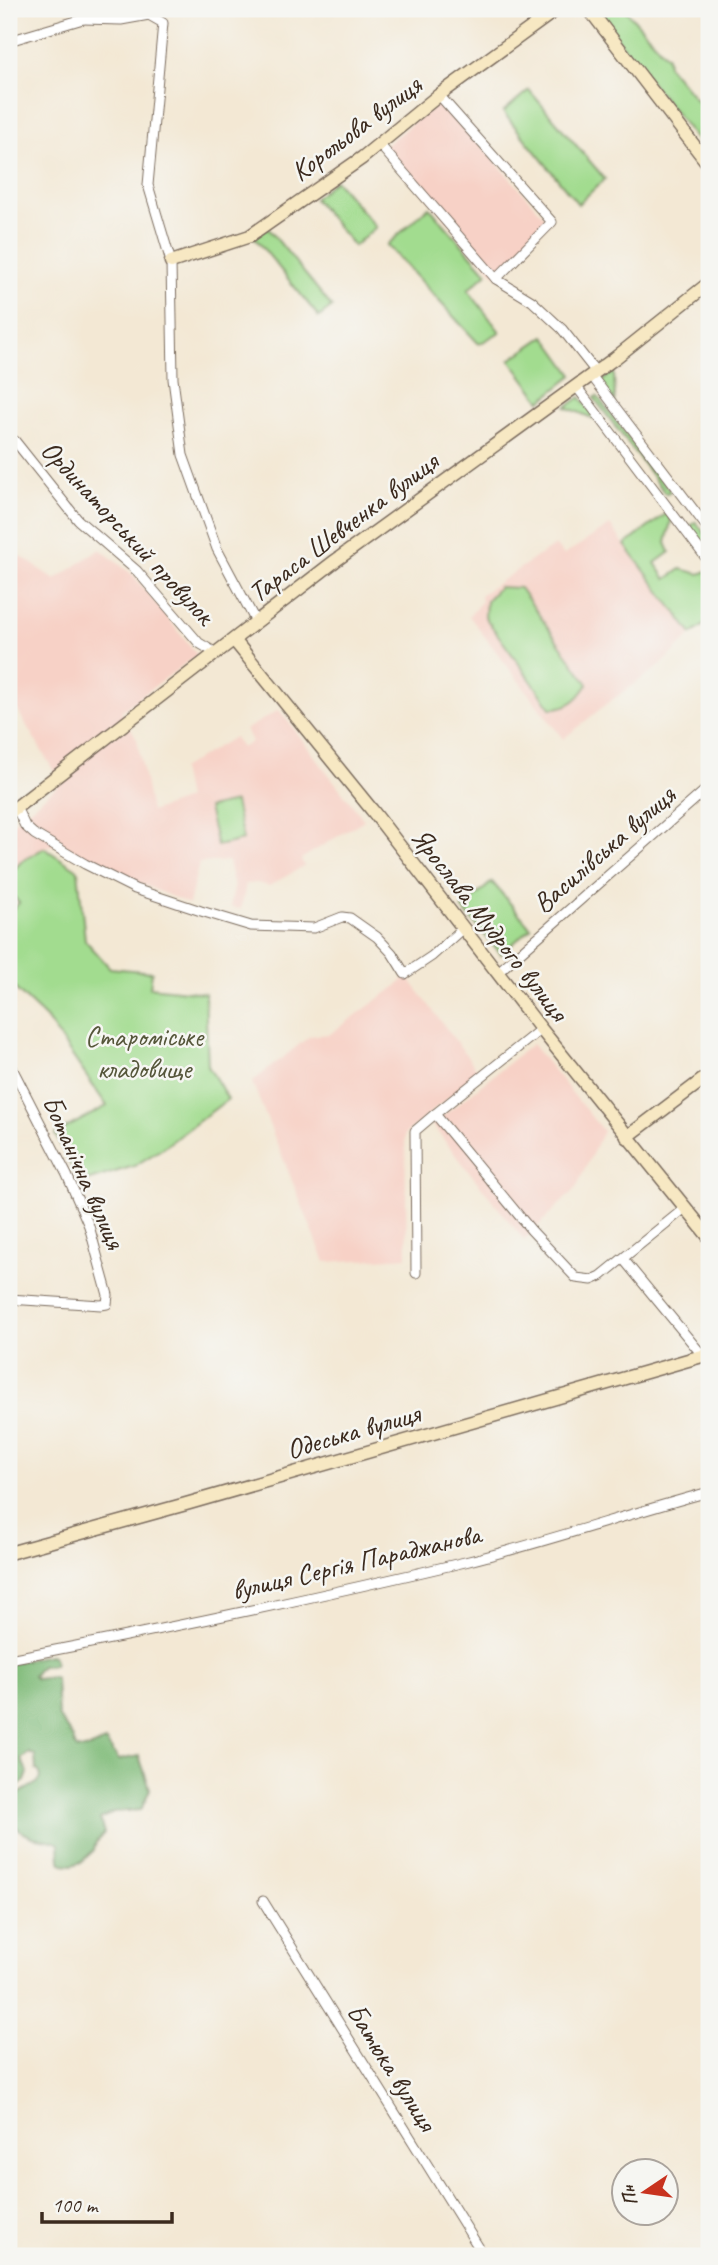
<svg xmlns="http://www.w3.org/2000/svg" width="718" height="2265" viewBox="0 0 718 2265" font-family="Caveat,sans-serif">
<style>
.built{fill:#f7d1c6}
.green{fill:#a2dc8f;stroke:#6e8356;stroke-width:2}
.forest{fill:#81bc7a;stroke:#5e734c;stroke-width:2}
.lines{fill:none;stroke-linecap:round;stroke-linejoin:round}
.street-casing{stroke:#7b6c5e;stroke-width:11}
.secondary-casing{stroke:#7b6c5e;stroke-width:15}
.street{stroke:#fff;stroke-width:9}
.secondary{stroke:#f7e8c3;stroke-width:12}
.labels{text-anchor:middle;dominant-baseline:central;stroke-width:5;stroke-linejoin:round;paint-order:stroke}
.street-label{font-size:28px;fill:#3b2a1e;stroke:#f6f6f2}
.park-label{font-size:28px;fill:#55563a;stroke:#f6f6f2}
</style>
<rect width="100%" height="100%" fill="#f6f6f2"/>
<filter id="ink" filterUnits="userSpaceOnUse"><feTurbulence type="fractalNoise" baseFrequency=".0143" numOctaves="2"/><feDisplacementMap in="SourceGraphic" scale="14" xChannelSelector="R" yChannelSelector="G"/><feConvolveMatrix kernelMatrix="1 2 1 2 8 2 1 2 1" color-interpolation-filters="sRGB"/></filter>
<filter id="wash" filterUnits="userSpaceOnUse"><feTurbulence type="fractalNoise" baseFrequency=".00686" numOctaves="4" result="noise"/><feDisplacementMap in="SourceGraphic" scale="28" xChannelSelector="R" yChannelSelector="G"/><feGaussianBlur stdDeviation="1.57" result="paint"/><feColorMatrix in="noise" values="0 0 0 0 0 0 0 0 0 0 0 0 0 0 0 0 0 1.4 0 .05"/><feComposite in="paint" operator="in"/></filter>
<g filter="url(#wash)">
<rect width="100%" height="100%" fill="#f3e8d4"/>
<g class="built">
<polygon points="441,100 549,222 496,276 383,147"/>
<polygon points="610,525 692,634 661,665 609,702 563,739 469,616 481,602 480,595 555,545 564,555"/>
<polygon points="100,549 133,575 197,655 121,711 137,739 151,812 187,799 181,769 234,737 241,748 247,745 252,741 245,730 279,710 364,820 301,859 304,866 269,886 258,883 246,884 241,909 230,907 234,888 228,861 199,863 189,904 92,863 59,843 44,848 21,862 9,874 9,826 61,783 13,703 9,704 9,562 21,556 55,580"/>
<polygon points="407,976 479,1072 405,1134 407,1257 325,1262 252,1082 310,1036 330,1034 398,985"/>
<polygon points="532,1044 603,1131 576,1188 524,1240 432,1125"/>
</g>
<g class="green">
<polygon points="594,9 625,9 667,57 668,66 709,115 709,156"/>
<polygon points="529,90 605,179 578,204 503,112"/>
<polygon points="335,180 376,227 354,246 314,199"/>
<polygon points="429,207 487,273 468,290 500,332 479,344 387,245"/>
<polygon points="267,227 332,307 319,317 254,237"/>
<polygon points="545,336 573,375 541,401 510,360"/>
<polygon points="614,371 615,402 600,383"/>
<polygon points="597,396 670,491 666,494 594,398"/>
<polygon points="580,397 599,421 566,407"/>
<polygon points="667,513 671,521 666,543 670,552 655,563 666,579 681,569 700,574 709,570 709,621 692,634 625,545"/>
<polygon points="696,522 709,539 709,551 706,554 687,529"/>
<path d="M499,587L520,588L588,684C579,699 569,708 551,708L485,617L486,601Z"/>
<polygon points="235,802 243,840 217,846 208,808"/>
<polygon points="44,848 78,870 85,940 110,968 152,972 150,987 205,993 208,1066 228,1099 163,1148 134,1166 80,1183 55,1134 107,1106 46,1018 9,983 9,913 19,903 9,891 9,874 21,862"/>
<polygon points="492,882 531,928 501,954 462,908"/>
</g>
<path class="forest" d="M49,1655L53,1656L55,1660L54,1665L41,1666L33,1676L36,1679L53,1677L56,1680L58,1716L73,1738L76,1748C86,1752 95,1745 105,1741L119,1760L139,1756L150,1789L141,1810L113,1812L100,1819L104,1833L96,1842L94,1850L81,1862L72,1865L63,1864L60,1860L59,1844C50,1838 40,1840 30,1836C14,1829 4,1815 11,1798L37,1783L41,1778L40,1773L36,1769L35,1756L29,1753L21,1759L28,1773L25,1781L18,1786L12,1784L9,1777V1663Z"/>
</g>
<g filter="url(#ink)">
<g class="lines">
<g class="street-casing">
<g id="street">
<polyline points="79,9 83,19 121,20 149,15"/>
<polyline points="148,9 149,15 163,23 148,185 171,262 173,379 183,455 217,549 256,622"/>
<polyline points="9,41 83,19 101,9"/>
<polyline points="439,95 552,222 496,279 532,301 562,329 596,372"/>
<polyline points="379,144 496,279"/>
<polyline points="591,375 709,530"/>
<polyline points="576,386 709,562"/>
<polyline points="9,438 15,441 78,520 137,571 199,643 216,653"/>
<polyline points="16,807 25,826 34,834 85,864 135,889 201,911 251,926 314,928 342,917 350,918 377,937 392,953 405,974 432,956 462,929"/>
<polyline points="497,973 709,787"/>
<polyline points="541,1029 435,1114 531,1230 576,1278 592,1280 601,1276 685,1208"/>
<polyline points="9,1062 67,1175 89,1226 108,1295 107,1304 101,1305 9,1299"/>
<polyline points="624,1260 703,1356"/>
<polyline points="416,1273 415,1131 435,1114"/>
<path d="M9,1659C161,1630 314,1598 465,1562C547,1542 627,1514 709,1492"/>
<polyline points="263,1901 484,2256"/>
</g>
</g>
<g class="secondary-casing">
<g id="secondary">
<polyline points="589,9 709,165"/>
<polyline points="171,262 250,236 362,158 439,95 557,9"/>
<polyline points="234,640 372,810 541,1029 709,1237"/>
<polyline points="9,813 335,561 615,358 709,283"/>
<polyline points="627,1137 709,1075"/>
<polyline points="9,1553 186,1504 709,1354"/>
</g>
</g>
<use href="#street" class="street"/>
<use href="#secondary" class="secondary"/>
</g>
</g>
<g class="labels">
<g class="street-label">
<text transform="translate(356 128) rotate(-37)">Корольова вулиця</text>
<text transform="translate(343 527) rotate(-37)">Тараса Шевченка вулиця</text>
<text transform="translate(128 532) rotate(47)">Ординаторський провулок</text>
<text transform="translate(604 849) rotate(-41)">Василівська вулиця</text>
<text transform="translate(490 924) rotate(52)">Ярослава Мудрого вулиця</text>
<text transform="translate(84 1172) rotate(66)">Ботанічна вулиця</text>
<text transform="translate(353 1431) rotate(-16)">Одеська вулиця</text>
<text transform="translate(356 1562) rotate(-13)">вулиця Сергія Параджанова</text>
<text transform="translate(392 2067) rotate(58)">Батюка вулиця</text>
</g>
<g class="park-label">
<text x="144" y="1036">Староміське<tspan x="144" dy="32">кладовище</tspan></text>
</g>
</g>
<rect width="718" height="2265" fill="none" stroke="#f6f6f2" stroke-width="35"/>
<g transform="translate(645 2192) rotate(257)"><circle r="33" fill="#f6f6f2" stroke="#aba49d" stroke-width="2"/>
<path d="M0-5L12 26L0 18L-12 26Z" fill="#c8321e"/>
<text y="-10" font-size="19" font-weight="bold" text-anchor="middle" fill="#3b2a1e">Пн</text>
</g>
<path d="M42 2212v10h130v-10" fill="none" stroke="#3b2a1e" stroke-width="3.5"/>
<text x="52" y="2212" font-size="21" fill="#3b2a1e" stroke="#f6f6f2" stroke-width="5" paint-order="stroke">100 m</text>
</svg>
